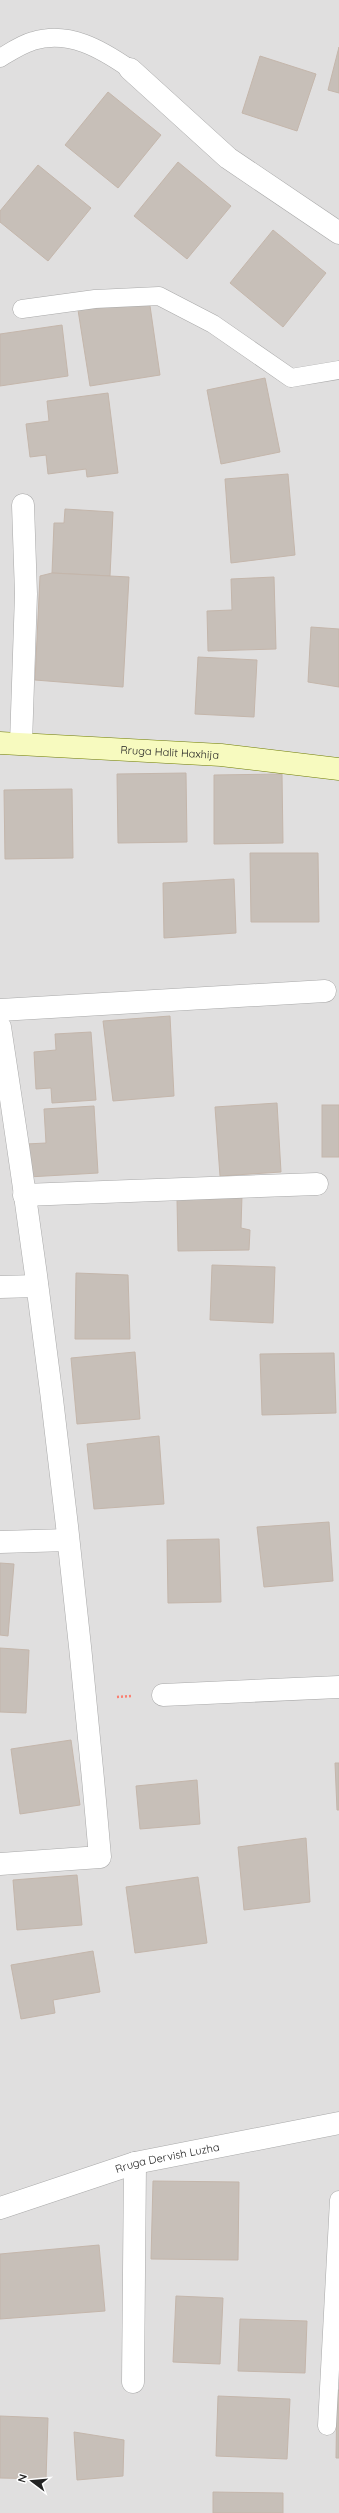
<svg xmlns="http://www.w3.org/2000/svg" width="339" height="2513" viewBox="0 0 339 2513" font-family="Quicksand,sans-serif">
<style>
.residential{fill:#e0dfdf}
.building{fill:#c7bfb8;stroke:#c4b6ab}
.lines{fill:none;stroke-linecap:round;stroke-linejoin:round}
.lane-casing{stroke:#a9a9a9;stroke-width:19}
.street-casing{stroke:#a9a9a9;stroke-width:23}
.secondary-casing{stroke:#707d05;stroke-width:23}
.path{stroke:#fa8072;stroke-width:2.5;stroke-dasharray:2 2;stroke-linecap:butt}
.lane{stroke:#fff;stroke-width:18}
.street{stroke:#fff;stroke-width:22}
.secondary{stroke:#f7fabf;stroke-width:22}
.labels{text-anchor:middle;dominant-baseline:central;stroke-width:4;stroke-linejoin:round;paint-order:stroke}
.street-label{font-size:11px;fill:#222;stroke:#fff}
</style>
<rect width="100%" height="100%" fill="#f2efe9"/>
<rect class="residential" x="0" y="0" width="339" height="2513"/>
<g class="building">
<polygon points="339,47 339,93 328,90"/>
<polygon points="260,56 316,74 297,131 242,113"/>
<polygon points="108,92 161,135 118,188 65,145"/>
<polygon points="178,162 231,206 187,259 134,216"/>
<polygon points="38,165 91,208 48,261 0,222 0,211"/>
<polygon points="273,230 326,273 283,327 230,283"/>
<polygon points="149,299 160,375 90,386 78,310"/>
<polygon points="62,325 68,376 0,386 0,334"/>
<polygon points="265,378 280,452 221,464 207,390"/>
<polygon points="108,393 118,473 87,477 86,469 48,474 46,455 30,457 26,424 49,421 47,401"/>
<polygon points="288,474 295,555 231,563 225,479"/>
<polygon points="65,509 113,512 110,576 52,573 54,523 64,523"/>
<polygon points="52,573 129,577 123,687 35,680 40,576"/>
<polygon points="274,577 276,649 208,651 207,611 232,610 231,579"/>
<polygon points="311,627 339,629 339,687 308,682"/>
<polygon points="198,657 257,660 254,717 195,714"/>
<polygon points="186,773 187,842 118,843 117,774"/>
<polygon points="282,774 283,843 214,844 214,775"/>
<polygon points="72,789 73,858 5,859 4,790"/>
<polygon points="250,853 318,853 319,922 251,922"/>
<polygon points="234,879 236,933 164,938 163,883"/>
<polygon points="170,1016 174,1096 113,1101 103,1021"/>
<polygon points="91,1032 96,1100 52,1103 51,1088 36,1089 34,1052 56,1050 55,1034"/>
<polygon points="277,1103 281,1172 220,1176 215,1107"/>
<rect x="322" y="1105" width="17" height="52"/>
<polygon points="94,1106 98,1173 28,1177 26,1144 46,1143 44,1109"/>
<polygon points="242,1195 241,1228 250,1230 249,1250 178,1251 177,1199"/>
<polygon points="212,1265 275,1267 273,1323 210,1320"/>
<polygon points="76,1273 128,1275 130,1339 75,1339"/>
<polygon points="135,1352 140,1419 77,1424 71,1358"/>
<polygon points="334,1353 336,1413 262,1415 260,1354"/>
<polygon points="159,1436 164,1504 94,1509 87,1444"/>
<polygon points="329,1522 333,1581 264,1587 257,1527"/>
<polygon points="219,1539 221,1602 168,1603 167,1540"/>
<polygon points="0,1563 14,1564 8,1636 0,1635"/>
<polygon points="0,1648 29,1650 26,1713 0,1712"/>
<polygon points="71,1740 80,1805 20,1814 11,1749"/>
<polygon points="335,1763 339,1763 339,1810 337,1810"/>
<polygon points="197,1780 200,1824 140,1829 136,1786"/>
<polygon points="306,1838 310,1902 244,1910 238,1847"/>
<polygon points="77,1875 82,1925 17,1930 13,1880"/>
<polygon points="198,1877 207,1943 135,1953 126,1887"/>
<polygon points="93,1951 100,1992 53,2000 55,2013 21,2019 11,1965"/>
<polygon points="153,2181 239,2182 238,2260 151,2259"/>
<polygon points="99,2245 105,2311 0,2319 0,2254"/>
<polygon points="176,2296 223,2298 220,2364 173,2362"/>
<polygon points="240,2319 307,2321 305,2373 238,2371"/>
<polygon points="337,2390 339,2390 339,2458 336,2458"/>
<polygon points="218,2396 290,2399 287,2459 216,2456"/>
<polygon points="0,2416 48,2418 46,2479 0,2478"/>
<polygon points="74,2432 124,2440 123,2476 77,2480"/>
<polygon points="213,2492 283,2493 283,2513 213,2513"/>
</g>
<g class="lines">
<g class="lane-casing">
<g id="lane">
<path d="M0,58C10,52 22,44 33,41C69,30 101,49 130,69"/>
<polyline points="22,309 95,299 159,296 213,324 291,378 339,370"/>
<polyline points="327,2426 339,2200"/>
</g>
</g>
<g class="street-casing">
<g id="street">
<polyline points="130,69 228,158 339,233"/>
<polyline points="21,743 26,594 23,505"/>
<polyline points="0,1010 325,991"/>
<path d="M0,1027C43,1302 76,1580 100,1857L0,1864"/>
<polyline points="24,1195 317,1184"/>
<polyline points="0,1287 37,1286"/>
<polyline points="0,1542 68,1540"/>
<polyline points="163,1695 339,1687"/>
<path id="s1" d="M0,2208L135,2163L339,2123"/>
<polyline points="133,2382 135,2163"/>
</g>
</g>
<g class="secondary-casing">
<g id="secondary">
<path id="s2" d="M0,743L221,755L339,769"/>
</g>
</g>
<polyline class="path" points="117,1697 132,1696"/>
<use href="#lane" class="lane"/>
<use href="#street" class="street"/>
<use href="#secondary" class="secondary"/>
</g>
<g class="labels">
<g class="street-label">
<text stroke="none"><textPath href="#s2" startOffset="170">Rruga Halit Haxhija</textPath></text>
<text stroke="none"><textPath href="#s1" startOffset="175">Rruga Dervish Luzha</textPath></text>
</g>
</g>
<g transform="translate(32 2481) rotate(286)" stroke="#ffffff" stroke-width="3" paint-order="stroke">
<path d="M0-3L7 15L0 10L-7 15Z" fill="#222222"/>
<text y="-6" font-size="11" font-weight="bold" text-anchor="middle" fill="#222222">N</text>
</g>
</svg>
